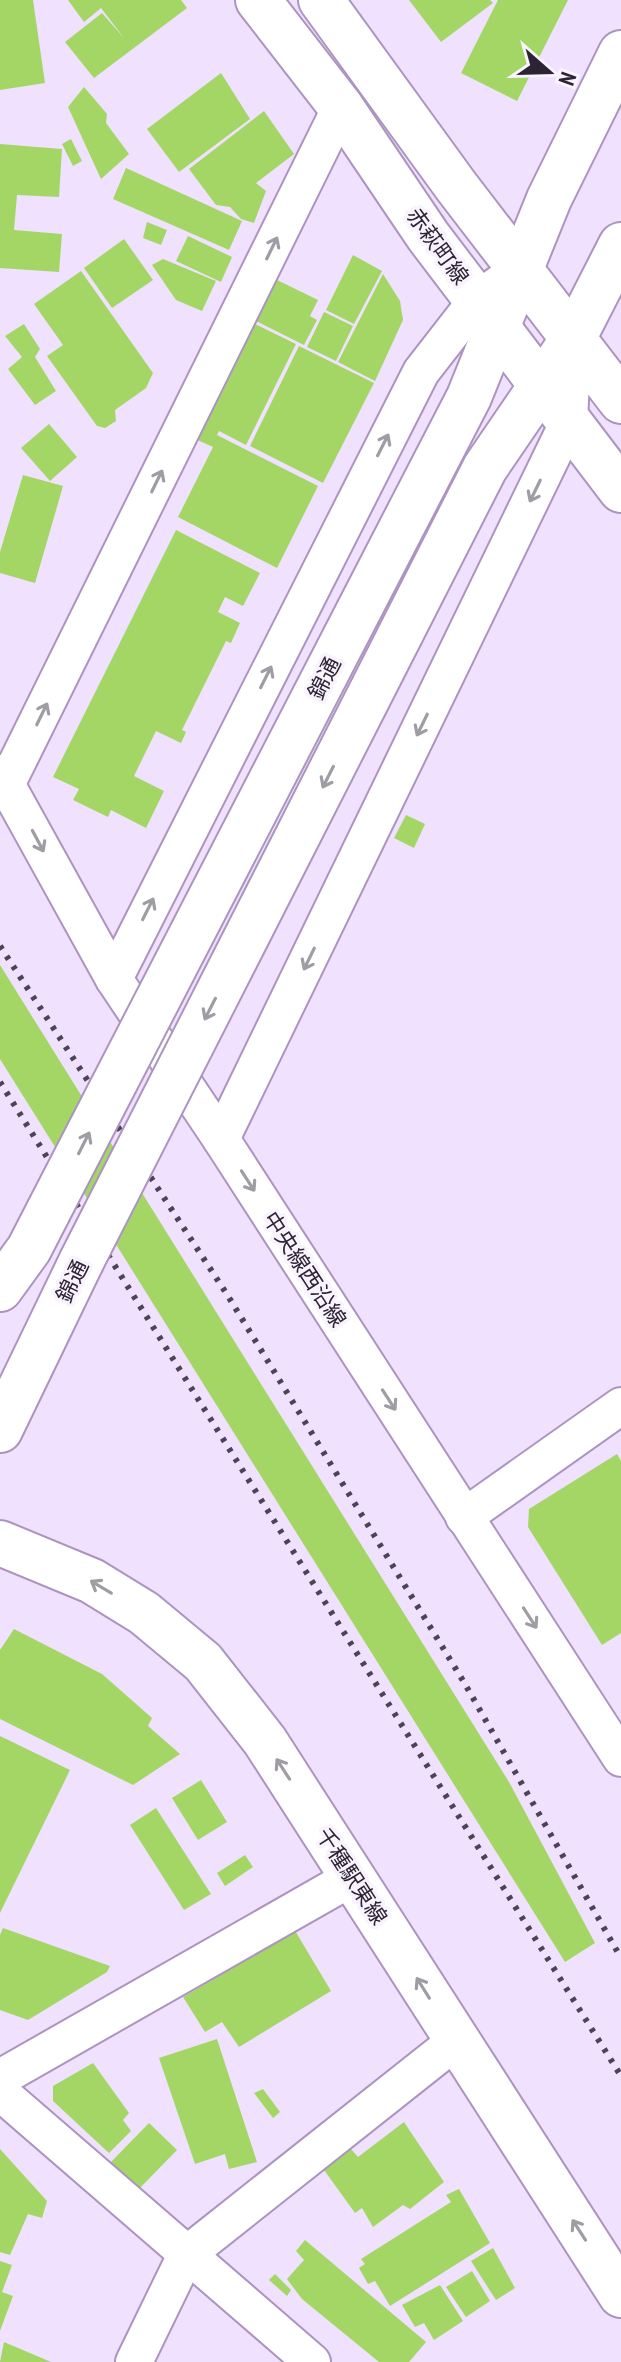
<svg xmlns="http://www.w3.org/2000/svg" width="621" height="2362" viewBox="0 0 621 2362" font-family="'PT Sans Narrow','Noto Sans JP',sans-serif">
<style>
.building{fill:#a4d666}
.lines{fill:none;stroke-linecap:round;stroke-linejoin:round}
.minor-casing{stroke:#ac94c0;stroke-width:40}
.tertiary-casing{stroke:#ac94c0;stroke-width:48}
.minor{stroke:#fff;stroke-width:36}
.tertiary{stroke:#fff;stroke-width:44}
.rail{stroke:#4d4356;stroke-width:6;stroke-dasharray:4 8;stroke-linecap:butt}
.tertiary-bridge-casing{stroke:#ac94c0;stroke-width:48;stroke-linecap:butt}
.tertiary-bridge{stroke:#fff;stroke-width:44}
.oneway{stroke:#a09ca4}
.labels{text-anchor:middle;dominant-baseline:central;stroke-width:7;stroke-linejoin:round;paint-order:stroke}
.street-label{font-size:22px;fill:#2c2334;stroke:#f8f3fd}
</style>
<rect width="100%" height="100%" fill="#f0e1fe"/>
<g class="building">
<polygon points="0,0 33,0 45,83 0,90"/>
<polygon points="68,0 181,0 187,8 94,78 65,42 102,13 124,38 101,8 84,22"/>
<polygon points="409,0 490,0 493,3 441,42"/>
<polygon points="498,0 568,0 517,101 461,73"/>
<polygon points="221,73 250,119 179,172 147,129"/>
<polygon points="84,87 107,114 106,123 129,154 101,179 68,107"/>
<polygon points="264,111 294,154 256,183 266,191 254,223 241,219 230,207 216,205 189,169"/>
<polygon points="71,139 82,161 73,166 62,144"/>
<polygon points="0,144 62,149 59,197 17,195 14,230 62,234 59,272 0,268"/>
<polygon points="126,168 242,221 229,250 113,199"/>
<polygon points="147,222 167,230 161,245 143,238"/>
<polygon points="188,236 232,257 221,282 176,261"/>
<polygon points="124,239 153,280 112,308 84,268"/>
<polygon points="353,255 382,271 354,324 326,310"/>
<polygon points="163,259 216,281 202,311 176,300 152,265"/>
<polygon points="81,271 153,373 146,388 115,410 116,421 105,428 97,426 47,356 63,345 34,304"/>
<polygon points="383,274 400,301 403,320 375,381 338,362"/>
<polygon points="273,278 318,300 310,316 317,320 304,345 252,319"/>
<polygon points="324,312 353,326 336,361 307,347"/>
<polygon points="251,322 296,344 246,445 219,431 217,435 318,486 277,568 178,517 213,447 193,438"/>
<polygon points="24,324 40,349 35,357 56,391 35,405 8,369 22,357 5,336"/>
<polygon points="299,346 374,383 323,483 250,446"/>
<polygon points="49,424 77,457 50,481 21,448"/>
<polygon points="23,475 63,486 35,583 0,573 0,552"/>
<polygon points="176,530 260,573 243,606 225,597 218,612 240,623 231,643 226,641 182,730 186,732 181,743 156,731 134,776 164,791 146,828 111,810 108,817 73,800 79,789 53,777"/>
<polygon points="406,815 425,824 414,848 394,838"/>
<polygon points="0,965 509,1782 595,1943 565,1962 0,1059"/>
<polygon points="617,1454 621,1461 621,1633 602,1645 528,1527 529,1509"/>
<polygon points="14,1629 102,1674 152,1718 148,1726 180,1754 133,1785 0,1719 0,1650"/>
<polygon points="0,1736 70,1770 0,1913"/>
<polygon points="201,1780 227,1822 198,1840 172,1798"/>
<polygon points="156,1808 211,1894 184,1910 130,1825"/>
<polygon points="245,1855 253,1867 225,1886 217,1873"/>
<polygon points="3,1928 110,1966 107,1972 28,2020 0,2010 0,1935"/>
<polygon points="294,1929 331,1991 239,2047 222,2022 205,2032 183,1997 220,1975 221,1972"/>
<polygon points="217,2039 257,2162 229,2169 225,2154 195,2164 159,2058"/>
<polygon points="93,2063 129,2113 123,2120 131,2131 109,2153 53,2101 53,2086"/>
<polygon points="263,2089 280,2112 273,2118 254,2093"/>
<polygon points="404,2122 444,2182 410,2209 403,2205 373,2227 362,2208 355,2213 324,2170 351,2149 358,2157"/>
<polygon points="149,2123 177,2150 136,2192 110,2163"/>
<polygon points="0,2149 47,2201 42,2218 28,2214 10,2255 0,2252"/>
<polygon points="459,2189 490,2243 390,2306 375,2281 368,2284 359,2268 365,2264 361,2259 451,2202 446,2195"/>
<polygon points="305,2240 426,2342 409,2362 379,2362 302,2299 287,2279 304,2260 296,2251"/>
<polygon points="493,2248 515,2288 496,2300 471,2261"/>
<polygon points="0,2261 12,2265 2,2292 13,2296 0,2331"/>
<polygon points="472,2271 490,2301 466,2317 446,2287"/>
<polygon points="275,2274 291,2290 287,2296 269,2280"/>
<polygon points="440,2285 463,2321 434,2340 424,2323 415,2327 402,2305"/>
<polygon points="4,2342 51,2362 0,2362"/>
</g>
<g class="lines">
<g class="minor-casing">
<g id="minor">
<polyline points="0,773 114,979 221,1139 621,1758"/>
<polyline points="7,783 341,107"/>
<polyline points="114,979 421,372 477,300 499,284"/>
<polyline points="221,1139 569,421 573,339"/>
<polyline points="464,1517 621,1406"/>
<polyline points="0,2078 353,1877"/>
<polyline points="0,2092 312,2362"/>
<polyline points="134,2362 186,2255 456,2041"/>
</g>
</g>
<g class="tertiary-casing">
<g id="tertiary">
<polyline points="258,0 341,107 428,236 621,490"/>
<polyline points="321,0 456,186 621,401"/>
<polyline points="359,610 469,397 549,199 621,53"/>
<polyline points="401,633 485,468 573,339 621,245"/>
<polyline points="0,1289 29,1249 48,1212"/>
<polyline points="0,1430 81,1262"/>
<polyline points="0,1543 92,1581 144,1613 203,1662 265,1741 621,2295"/>
</g>
</g>
<use href="#minor" class="minor"/>
<use href="#tertiary" class="tertiary"/>
<g class="rail">
<polyline points="0,946 228,1296 465,1684 621,1958"/>
<polyline points="0,1082 621,2076"/>
</g>
<g class="tertiary-bridge-casing">
<g id="tertiary-bridge">
<polyline points="48,1212 359,610"/>
<polyline points="81,1262 401,633"/>
</g>
</g>
<use href="#tertiary-bridge" class="tertiary-bridge"/>
</g>
<defs><path id="oneway-shaft" d="M-6 0H5M1.5-3L5.5 0L1.5 3" fill="none" stroke-width="1.6" stroke-linecap="round" stroke-linejoin="round" transform="scale(2)"/></defs>
<g class="oneway">
<use href="#oneway-shaft" transform="translate(272 248) rotate(-64)"/>
<use href="#oneway-shaft" transform="translate(383 445) rotate(-63)"/>
<use href="#oneway-shaft" transform="translate(157 481) rotate(-64)"/>
<use href="#oneway-shaft" transform="translate(535 491) rotate(116)"/>
<use href="#oneway-shaft" transform="translate(266 677) rotate(-63)"/>
<use href="#oneway-shaft" transform="translate(42 714) rotate(-64)"/>
<use href="#oneway-shaft" transform="translate(422 725) rotate(116)"/>
<use href="#oneway-shaft" transform="translate(328 777) rotate(117)"/>
<use href="#oneway-shaft" transform="translate(38 841) rotate(62)"/>
<use href="#oneway-shaft" transform="translate(148 909) rotate(-63)"/>
<use href="#oneway-shaft" transform="translate(309 959) rotate(116)"/>
<use href="#oneway-shaft" transform="translate(210 1009) rotate(117)"/>
<use href="#oneway-shaft" transform="translate(84 1143) rotate(-63)"/>
<use href="#oneway-shaft" transform="translate(248 1181) rotate(57)"/>
<use href="#oneway-shaft" transform="translate(389 1400) rotate(57)"/>
<use href="#oneway-shaft" transform="translate(101 1587) rotate(-149)"/>
<use href="#oneway-shaft" transform="translate(530 1618) rotate(57)"/>
<use href="#oneway-shaft" transform="translate(283 1769) rotate(-123)"/>
<use href="#oneway-shaft" transform="translate(423 1988) rotate(-122)"/>
<use href="#oneway-shaft" transform="translate(579 2230) rotate(-123)"/>
</g>
<g class="labels">
<g class="street-label">
<text transform="translate(438 246) rotate(54)">赤萩町線</text>
<text transform="translate(324 678) rotate(-63)">錦通</text>
<text transform="translate(305 1269) rotate(57)">中央線西沿線</text>
<text transform="translate(72 1281) rotate(-64)">錦通</text>
<text transform="translate(352 1876) rotate(57)">千種駅東線</text>
</g>
</g>
<g transform="translate(549 72) rotate(110)" stroke="#f8f3fd" stroke-width="6" paint-order="stroke">
<path d="M0-6L14 30L0 20L-14 30Z" fill="#2c2334"/>
<text y="-12" font-size="22" font-weight="bold" text-anchor="middle" fill="#2c2334">N</text>
</g>
</svg>
